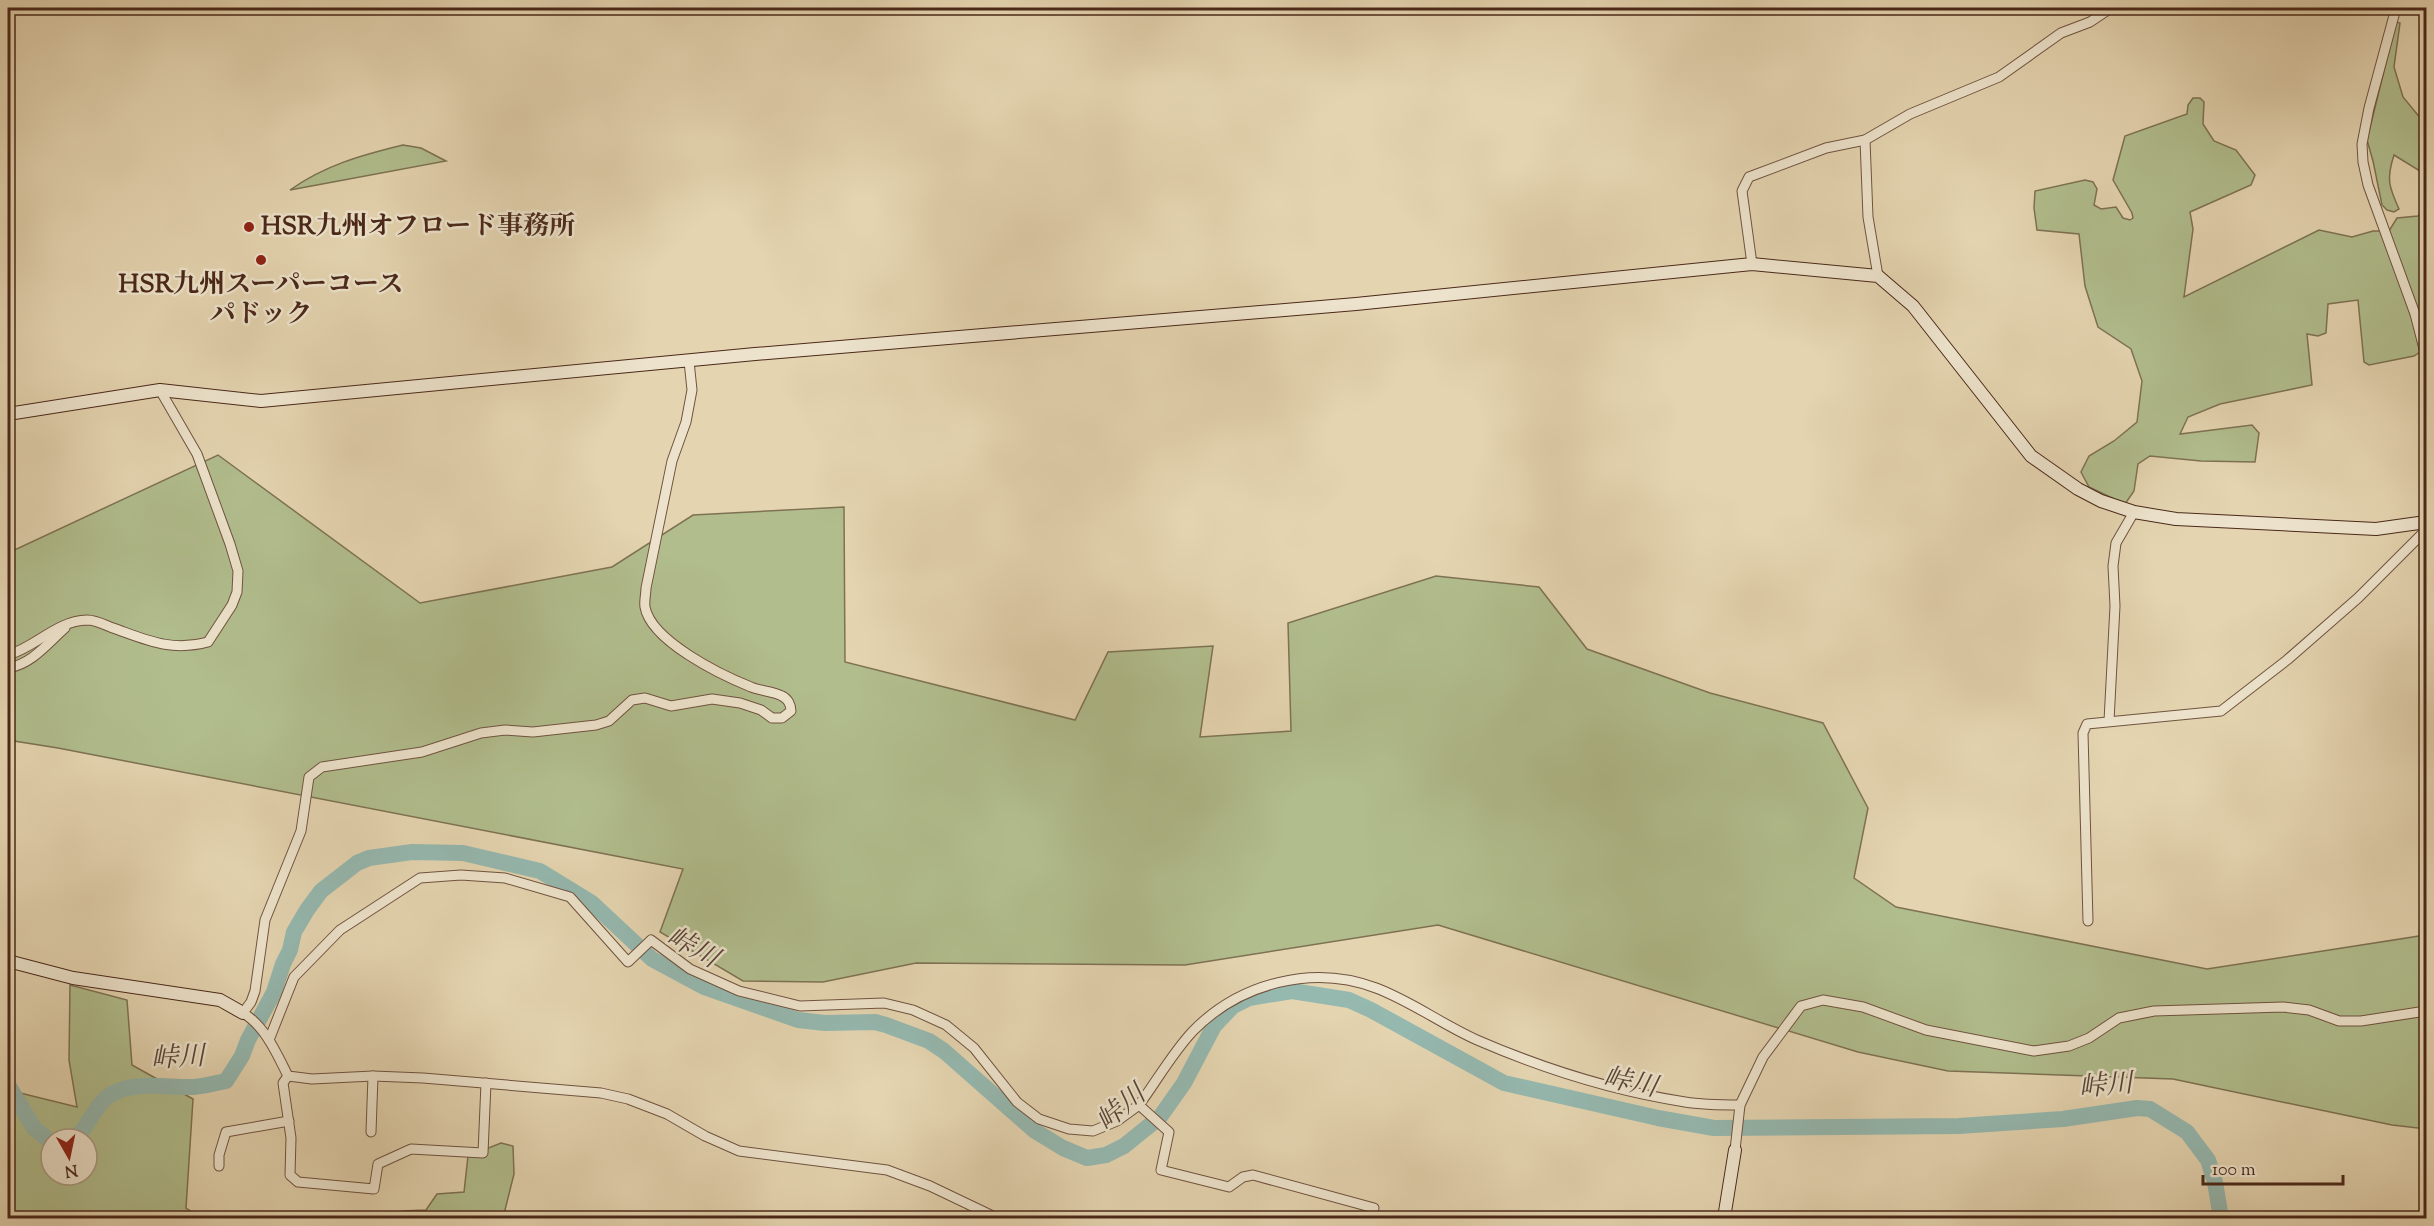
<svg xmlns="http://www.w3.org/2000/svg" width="2434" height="1226" viewBox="0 0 2434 1226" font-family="'Sorts Mill Goudy','Noto Serif JP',serif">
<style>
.green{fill:#b1bd8d;stroke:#7e7253;stroke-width:1.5;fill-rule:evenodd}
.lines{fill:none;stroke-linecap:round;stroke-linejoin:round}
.river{stroke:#95b8af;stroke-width:16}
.street-casing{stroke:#70533f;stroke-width:11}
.secondary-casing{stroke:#4a2819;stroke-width:14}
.street{stroke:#ede3cc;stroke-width:9}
.secondary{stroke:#ede3cc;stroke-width:12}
.poi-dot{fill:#8f2418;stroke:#ede3cc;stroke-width:2}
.labels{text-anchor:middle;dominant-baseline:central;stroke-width:5;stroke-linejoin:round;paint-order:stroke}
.poi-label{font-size:26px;font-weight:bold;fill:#4a2819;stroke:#ede3cc;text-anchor:start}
.water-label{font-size:27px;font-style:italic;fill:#594537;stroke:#ede3cc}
</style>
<rect width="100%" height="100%" fill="#e4d4b0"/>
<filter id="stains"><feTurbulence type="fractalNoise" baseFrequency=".00333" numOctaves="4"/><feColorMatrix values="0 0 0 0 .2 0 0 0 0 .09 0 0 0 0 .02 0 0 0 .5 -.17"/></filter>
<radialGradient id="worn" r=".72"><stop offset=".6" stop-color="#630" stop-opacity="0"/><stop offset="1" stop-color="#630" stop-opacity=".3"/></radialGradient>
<g class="green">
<path d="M2396,22L2400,23L2394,67L2403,97L2426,125V187L2420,171L2394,155C2386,179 2389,187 2399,209L2394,212L2387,210L2382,205L2373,161L2367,140Z"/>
<polygon points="2193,98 2200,98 2204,102 2203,124 2214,141 2236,150 2255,175 2251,185 2190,212 2193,229 2184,297 2319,230 2352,237 2373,231 2389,231 2397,218 2418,216 2426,205 2426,319 2413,323 2420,352 2414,356 2369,365 2364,362 2358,300 2328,304 2326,333 2318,336 2307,334 2312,385 2220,404 2188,417 2180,434 2252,425 2259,433 2255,462 2201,461 2150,456 2138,464 2134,491 2125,504 2089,487 2081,472 2089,456 2114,441 2137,422 2142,381 2131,349 2098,327 2085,286 2079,234 2037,230 2034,208 2035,191 2085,180 2093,182 2097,189 2094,205 2101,209 2116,207 2123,218 2130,220 2133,218 2132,213 2113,180 2125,136 2187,114 2188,105"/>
<path d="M403,145L421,148L446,161L290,190C325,165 362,155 403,145Z"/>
<polygon points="218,455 420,603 612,567 693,515 844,507 845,662 1075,720 1108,652 1213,646 1200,737 1291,731 1288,623 1436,576 1539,587 1587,649 1710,693 1823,723 1868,808 1854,878 1896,907 2207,969 2426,935 2426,1129 2392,1125 2173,1079 1948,1071 1858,1052 1438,925 1185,965 916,963 823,982 743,981 660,932 683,869 58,748 8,740 8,553"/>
<path d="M70,985L127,1000L132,1065L193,1099L186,1208L201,1218H8V1090L77,1107L69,1060ZM51,1139H87V1175H51Z"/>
<polygon points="501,1143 513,1146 514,1174 503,1218 397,1218 402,1211 426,1210 437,1194 464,1192 468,1156"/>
</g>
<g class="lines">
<g class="river">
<polyline points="8,1085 34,1128 51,1142"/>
<path d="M75,1139C88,1127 93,1109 106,1098C129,1079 167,1088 194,1087C204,1086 216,1083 226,1081L242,1056L248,1040L274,992L283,964L290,950L294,932L307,910L321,891L357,863L369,858L412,852L463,853L540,871L592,903L652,959L704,987L798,1020L825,1023L875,1022L886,1025L929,1041L944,1051L1035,1131L1063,1148L1087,1158L1106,1155L1124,1146L1160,1117L1184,1083L1214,1026L1233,1006L1249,998L1292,991L1349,1000L1371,1010L1504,1083L1658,1118L1714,1128L1959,1126L2063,1119L2137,1108L2150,1109L2187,1132L2208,1160L2215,1182L2221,1218"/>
</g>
<g class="street-casing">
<g id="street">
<polyline points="2396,8 2369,108 2362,144 2363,162 2368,185 2415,314 2426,356"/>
<polyline points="1865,140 1868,217 1878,276"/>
<polyline points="1752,264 1742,191 1749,177 1826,148 1865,140 1910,114 1999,77 2061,33 2090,22 2111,8"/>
<path d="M689,361L692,390L686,422L672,461L646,588C646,594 644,601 645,607C651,641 721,675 751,687C760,691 773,691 782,696C788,699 791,705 791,711L782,718H772L761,710L740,703L712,699L671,706L645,698L632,700L609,721L596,725L533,732L505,730L481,733L422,752L322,767L309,777L301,831L265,920L255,991L251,1002L243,1013C265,1026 277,1054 288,1076L312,1079L373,1076L423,1078L601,1093L628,1099L667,1114L705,1136L739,1151L887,1170L930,1186L997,1218"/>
<path d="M8,655C36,647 56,621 87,620C96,620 105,625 113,628C147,640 171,652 208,642L232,605L237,592L238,571L230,544L197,454L160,390"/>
<path d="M8,668C32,664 47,644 65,628"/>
<polyline points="2109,721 2115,606 2113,566 2116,543 2134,512"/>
<polyline points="2088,921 2083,733 2087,724 2221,711 2287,660 2358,598 2426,530"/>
<polyline points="269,1040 294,977 340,930 420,878 461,875 505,878 570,897 628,962 651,940 690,969 739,991 800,1006 884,1003 913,1010 946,1025 974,1048 1017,1102 1039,1119 1069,1129 1093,1131 1117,1121 1139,1105 1169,1132 1161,1170 1229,1187 1243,1177 1253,1175 1374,1208"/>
<polyline points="288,1076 283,1083 291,1138 290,1175 298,1182 374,1189 378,1164 411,1149 483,1153 486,1083"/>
<path d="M1139,1105C1156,1082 1173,1052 1193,1031C1240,983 1313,964 1376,988C1411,1001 1443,1025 1477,1040C1544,1069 1614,1091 1685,1102C1703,1105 1722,1105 1740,1105"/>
<polyline points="371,1132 373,1076"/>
<polyline points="1735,1150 1740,1105 1763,1057 1801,1006 1823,1000 1863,1007 1926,1030 2034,1051 2069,1046 2089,1038 2119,1018 2154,1011 2283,1007 2309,1010 2339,1021 2361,1021 2426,1011"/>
<polyline points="219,1166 219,1155 226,1132 289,1121"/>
</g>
</g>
<g class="secondary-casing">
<g id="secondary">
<polyline points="8,414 160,390 261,401 755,354 1356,304 1752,264 1878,276 1913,306 2031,456 2078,489 2101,501 2134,512 2176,519 2376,529 2426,522"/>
<polyline points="8,961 73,978 220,1000 243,1013"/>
<polyline points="1724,1218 1735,1150"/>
</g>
</g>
<use href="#street" class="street"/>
<use href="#secondary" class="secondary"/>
</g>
<g class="poi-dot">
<circle cx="249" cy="227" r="6"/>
<circle cx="261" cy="260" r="6"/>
</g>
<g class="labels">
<g class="poi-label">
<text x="261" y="227">HSR九州オフロード事務所</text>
<text x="261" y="285" text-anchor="middle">HSR九州スーパーコース<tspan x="261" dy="30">パドック</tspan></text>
</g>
<g class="water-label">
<text transform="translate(692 949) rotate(29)">峠川</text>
<text transform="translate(178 1059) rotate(-3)">峠川</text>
<text transform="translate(1630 1084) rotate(12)">峠川</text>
<text transform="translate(2106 1087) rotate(-5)">峠川</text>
<text transform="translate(1122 1109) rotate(-40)">峠川</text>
</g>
</g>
<rect width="2434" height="1226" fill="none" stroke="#e4d4b0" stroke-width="30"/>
<rect x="9" y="9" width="2416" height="1208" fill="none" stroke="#4a2819" stroke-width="3"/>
<rect x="15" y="15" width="2404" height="1196" fill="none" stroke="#4a2819" stroke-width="1.5"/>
<g transform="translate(69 1157) rotate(171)"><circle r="28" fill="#ede3cc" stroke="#ac9884" stroke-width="1.5"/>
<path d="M0-4.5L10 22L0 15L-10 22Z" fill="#8f2418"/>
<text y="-9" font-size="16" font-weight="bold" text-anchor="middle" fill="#4a2819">N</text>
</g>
<path d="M2203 1175v9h140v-9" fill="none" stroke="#4a2819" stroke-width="3"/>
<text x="2212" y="1175" font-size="18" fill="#4a2819" stroke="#ede3cc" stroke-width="4.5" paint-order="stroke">100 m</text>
<rect width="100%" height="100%" filter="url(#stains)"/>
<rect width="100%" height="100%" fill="url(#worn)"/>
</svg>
